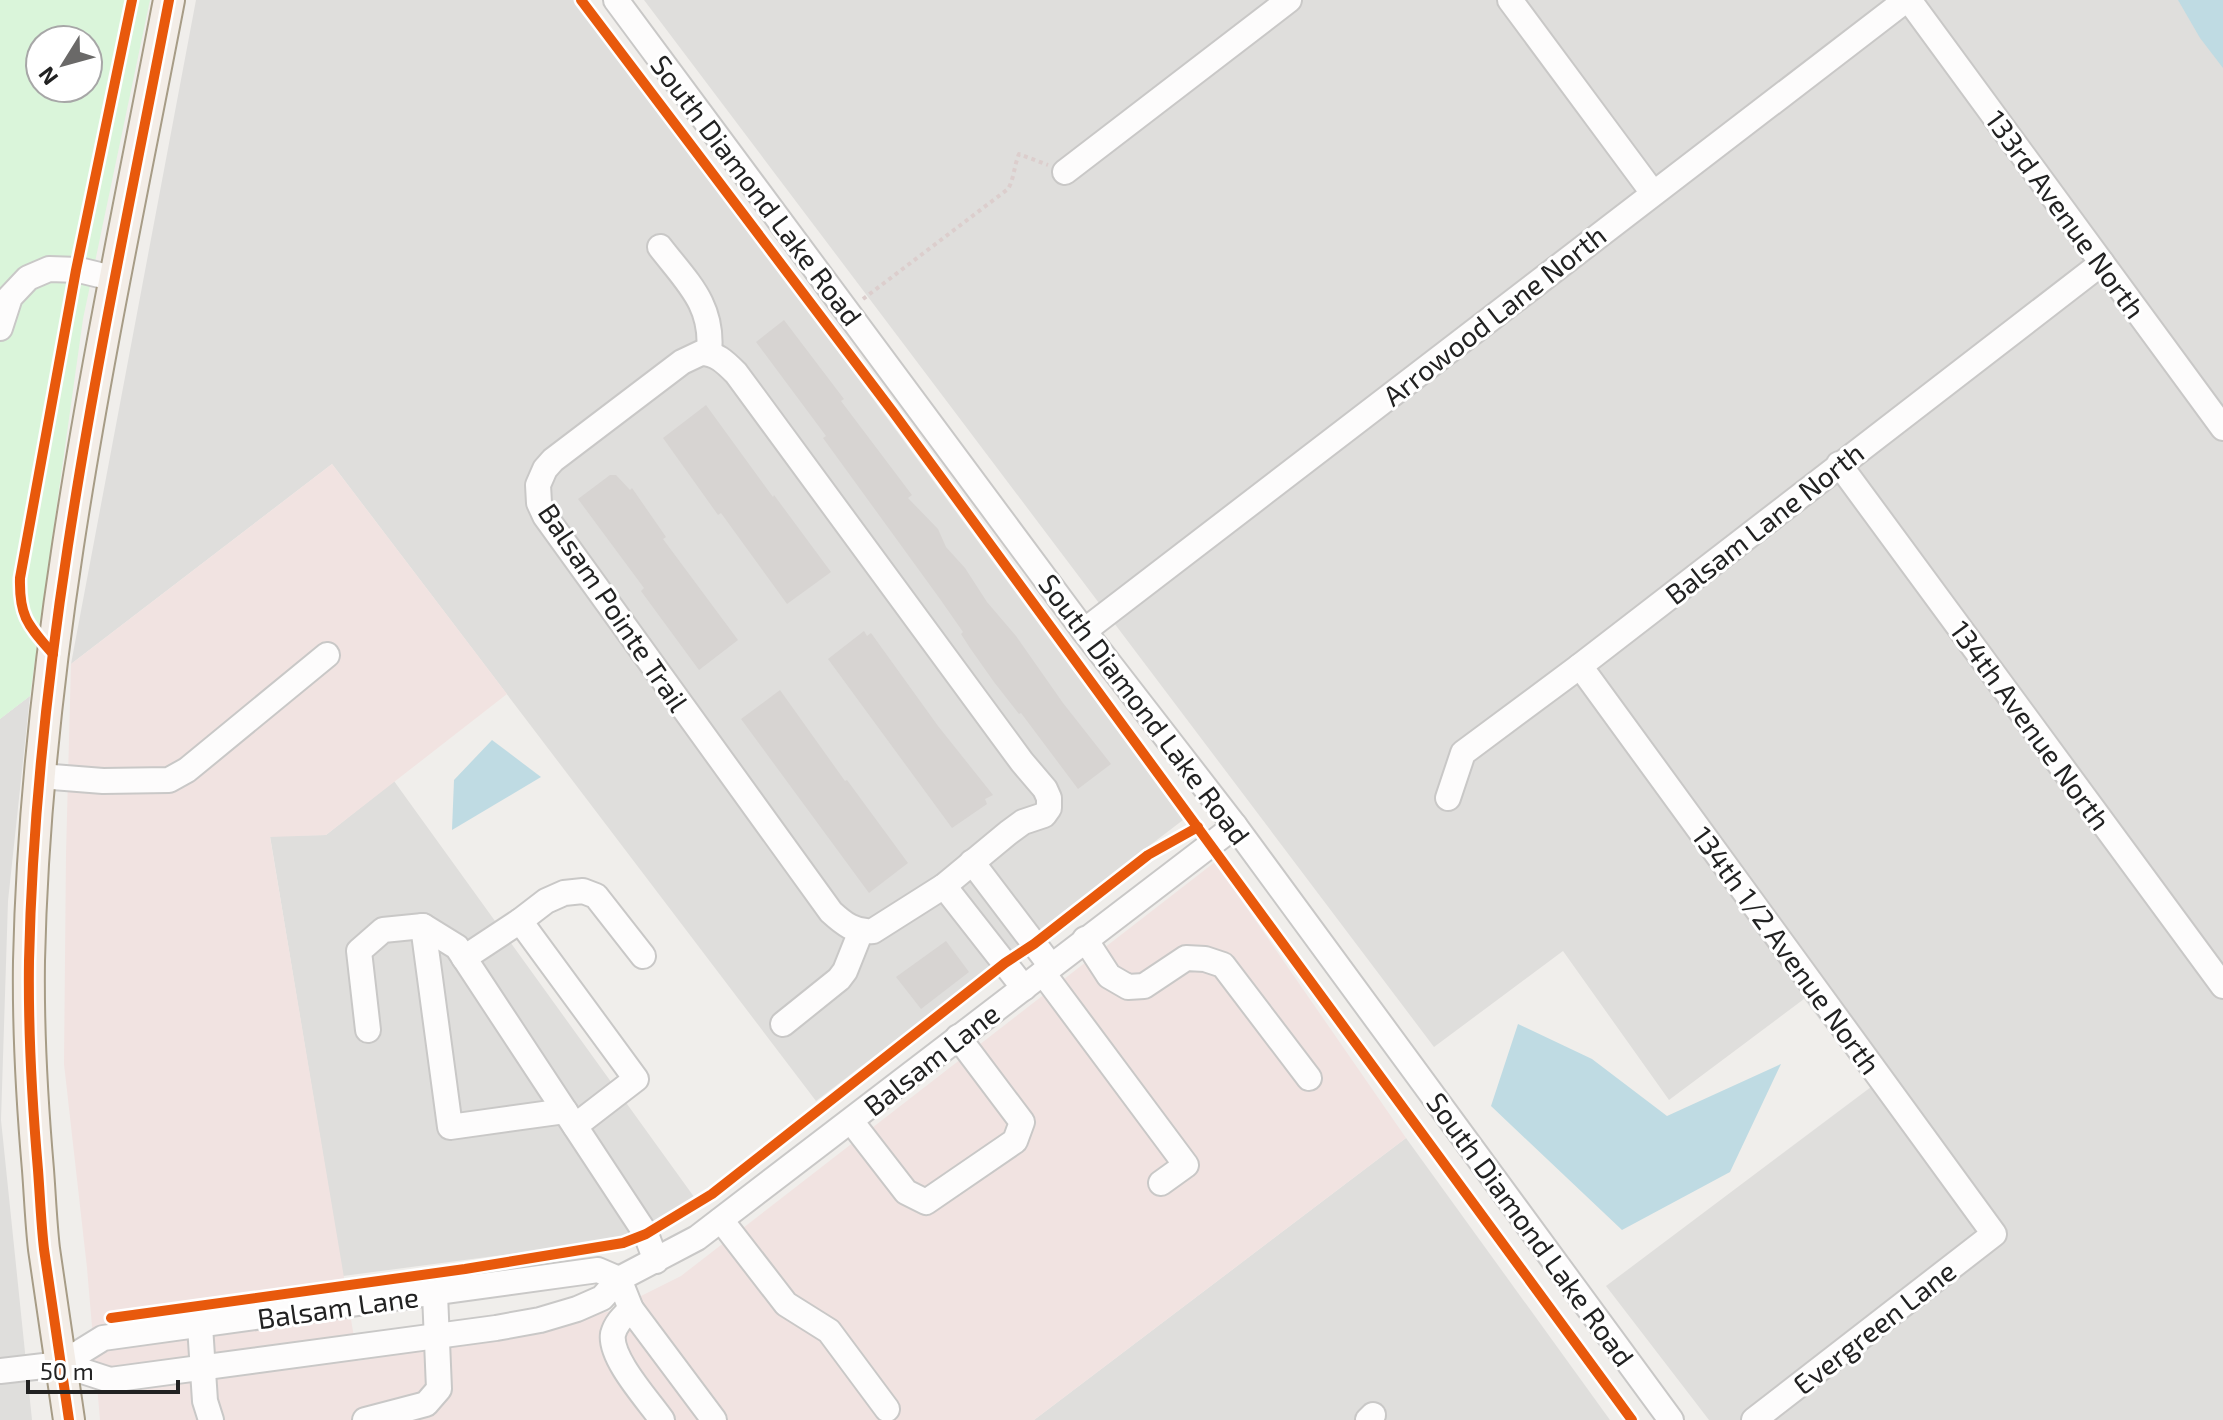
<svg xmlns="http://www.w3.org/2000/svg" width="2223" height="1420" viewBox="0 0 2223 1420" font-family="'Exo 2',sans-serif">
<style>
.residential{fill:#dfdedc}
.commercial{fill:#f1e3e1}
.park{fill:#daf5da;fill-rule:evenodd}
.water{fill:#bfdbe3}
.building{fill:#d7d4d2}
.lines{fill:none;stroke-linecap:round;stroke-linejoin:round}
.minor-casing{stroke:#c9c8c7;stroke-width:28}
.major-casing{stroke:#a79c86;stroke-width:34}
.path{stroke:#dccecd;stroke-width:4;stroke-dasharray:4 4;stroke-linecap:butt}
.minor{stroke:#fdfcfc;stroke-width:24}
.major{stroke:#f3ede7;stroke-width:30}
.cycleway-casing{stroke:#fff;stroke-width:15}
.cycleway{stroke:#e8590c;stroke-width:10}
.labels{text-anchor:middle;dominant-baseline:central;stroke-width:6;stroke-linejoin:round;paint-order:stroke}
.street-label{font-size:28px;fill:#222;stroke:#fff}
</style>
<rect width="100%" height="100%" fill="#f0eeeb"/>
<g class="residential">
<polygon points="196,0 576,0 709,176 1183,820 816,1101 332,464 71,664"/>
<polygon points="644,0 2223,0 2223,1420 1709,1420 1606,1286 1871,1087 1804,999 1669,1100 1563,951 1434,1047"/>
<polygon points="30,696 8,901 1,1120 32,1420 0,1420 0,719"/>
<polygon points="394,781 697,1201 616,1240 343,1276 270,836 326,835"/>
<polygon points="1406,1138 1610,1420 1034,1420"/>
</g>
<polygon class="commercial" points="332,464 507,694 326,835 270,837 358,1361 611,1311 681,1276 1215,862 1406,1138 1034,1420 100,1420 87,1268 64,1064 66,854 71,664"/>
<path class="park" d="M0,0H150L83,319L30,696L0,719ZM40,40H88V88H40Z"/>
<g class="water">
<polygon points="2178,0 2223,0 2223,68 2200,38"/>
<polygon points="492,740 541,777 452,830 454,780"/>
<polygon points="1518,1024 1592,1059 1667,1116 1781,1064 1730,1172 1622,1230 1491,1106"/>
</g>
<g class="building">
<polygon points="784,320 844,399 841,401 912,495 908,498 938,529 946,547 965,568 987,602 1016,636 1063,703 1111,764 1078,789 1021,713 1019,714 994,682 970,648 961,634 963,632 940,599 823,438 826,436 756,342"/>
<polygon points="706,405 773,497 774,495 831,572 787,604 721,513 718,515 663,438"/>
<polygon points="610,475 616,475 630,490 632,488 666,537 663,539 738,640 699,670 641,591 644,588 578,499"/>
<polygon points="864,631 867,636 871,633 938,726 993,795 985,799 987,804 952,828 828,659"/>
<polygon points="780,690 845,781 847,780 908,863 869,893 741,719"/>
<polygon points="946,941 969,972 921,1009 896,977"/>
</g>
<g class="lines">
<g class="minor-casing">
<g id="minor">
<polyline points="616,0 1084,631 1235,826 1671,1420"/>
<polyline points="1510,0 1653,193"/>
<polyline points="1909,0 2223,428"/>
<polyline points="1065,172 1289,0"/>
<path d="M660,247C687,282 714,305 709,353"/>
<polyline points="0,328 10,297 28,278 49,269 79,270 116,279"/>
<path d="M701,353C716,353 725,362 736,373L1022,762L1045,789L1049,798V808L1044,815L1023,822L1008,833L944,886L873,931C855,933 843,923 831,912L545,516L539,503L538,485L545,469L553,460L682,362Z"/>
<polyline points="1839,464 2223,986"/>
<polyline points="1084,631 1906,0"/>
<polyline points="1580,666 1994,1234 1754,1420"/>
<polyline points="40,776 103,781 169,780 187,770 327,655"/>
<polyline points="1448,798 1463,753 1580,666 2102,263"/>
<polyline points="972,862 1051,966"/>
<polyline points="944,886 1024,988"/>
<polyline points="520,921 546,901 564,893 583,891 596,896 643,956"/>
<polyline points="423,926 450,1127 565,1111"/>
<polyline points="1085,939 1109,976 1128,987 1144,986 1186,958 1205,959 1223,965 1309,1078"/>
<polyline points="464,958 520,921 636,1079 575,1126"/>
<polyline points="1043,973 1186,1165 1161,1183"/>
<polyline points="783,1024 839,979 845,971 861,931"/>
<polyline points="368,1030 359,951 383,930 423,926 457,947 646,1234 656,1261"/>
<polyline points="851,1121 906,1192 926,1202 1015,1141 1022,1122 958,1037"/>
<polyline points="721,1220 786,1304 829,1331 887,1409"/>
<polyline points="619,1279 631,1309 714,1420"/>
<path d="M631,1309C623,1317 616,1323 613,1334C609,1358 649,1401 662,1420"/>
<polyline points="200,1326 205,1401 211,1420"/>
<polyline points="61,1364 103,1338 598,1270 619,1279"/>
<polyline points="0,1371 61,1364 110,1380 496,1328 540,1320 577,1309 602,1298 619,1279 697,1238 1235,826"/>
<polyline points="365,1420 426,1404 439,1389 435,1294"/>
<polyline points="1368,1420 1373,1415"/>
</g>
</g>
<g class="major-casing">
<path id="major" d="M69,1420C61,1363 52,1306 44,1249C41,1223 40,1196 38,1170C32,1101 28,1031 29,961C36,636 108,318 169,0"/>
</g>
<path class="path" d="M863,299L1008,189C1014,179 1014,166 1019,154L1048,165"/>
<use href="#minor" class="minor"/>
<use href="#major" class="major"/>
<g class="cycleway-casing">
<g id="cycleway">
<polyline points="581,0 893,412 1632,1420"/>
<path d="M53,654C28,625 19,617 20,578L76,270L132,0"/>
<polyline points="111,1318 465,1269 623,1243 646,1234 712,1194 1005,963 1034,944 1148,855 1198,827"/>
<path d="M69,1420C61,1363 52,1306 44,1249C41,1223 40,1196 38,1170C32,1101 28,1031 29,961C36,636 108,318 169,0"/>
</g>
</g>
<use href="#cycleway" class="cycleway"/>
</g>
<g class="labels">
<g class="street-label">
<text transform="translate(757 190) rotate(53)">South Diamond Lake Road</text>
<text transform="translate(2066 214) rotate(54)">133rd Avenue North</text>
<text transform="translate(1494 315) rotate(-38)">Arrowood Lane North</text>
<text transform="translate(1764 523) rotate(-38)">Balsam Lane North</text>
<text transform="translate(614 607) rotate(56)">Balsam Pointe Trail</text>
<text transform="translate(1145 709) rotate(53)">South Diamond Lake Road</text>
<text transform="translate(2031 725) rotate(54)">134th Avenue North</text>
<text transform="translate(1787 950) rotate(54)">134th 1/2 Avenue North</text>
<text transform="translate(931 1059) rotate(-38)">Balsam Lane</text>
<text transform="translate(1531 1229) rotate(54)">South Diamond Lake Road</text>
<text transform="translate(338 1307) rotate(-8)">Balsam Lane</text>
<text transform="translate(1874 1327) rotate(-38)">Evergreen Lane</text>
</g>
</g>
<g transform="translate(64 64) rotate(233)"><circle r="38" fill="#ffffff" stroke="#a7a7a7" stroke-width="2"/>
<path d="M0-6L14 30L0 20L-14 30Z" fill="#6a6968"/>
<text y="-12" font-size="22" font-weight="bold" text-anchor="middle" fill="#222222">N</text>
</g>
<path d="M28 1380v12h150v-12" fill="none" stroke="#222222" stroke-width="4"/>
<text x="40" y="1380" font-size="24" fill="#222222" stroke="#ffffff" stroke-width="6" paint-order="stroke">50 m</text>
</svg>
